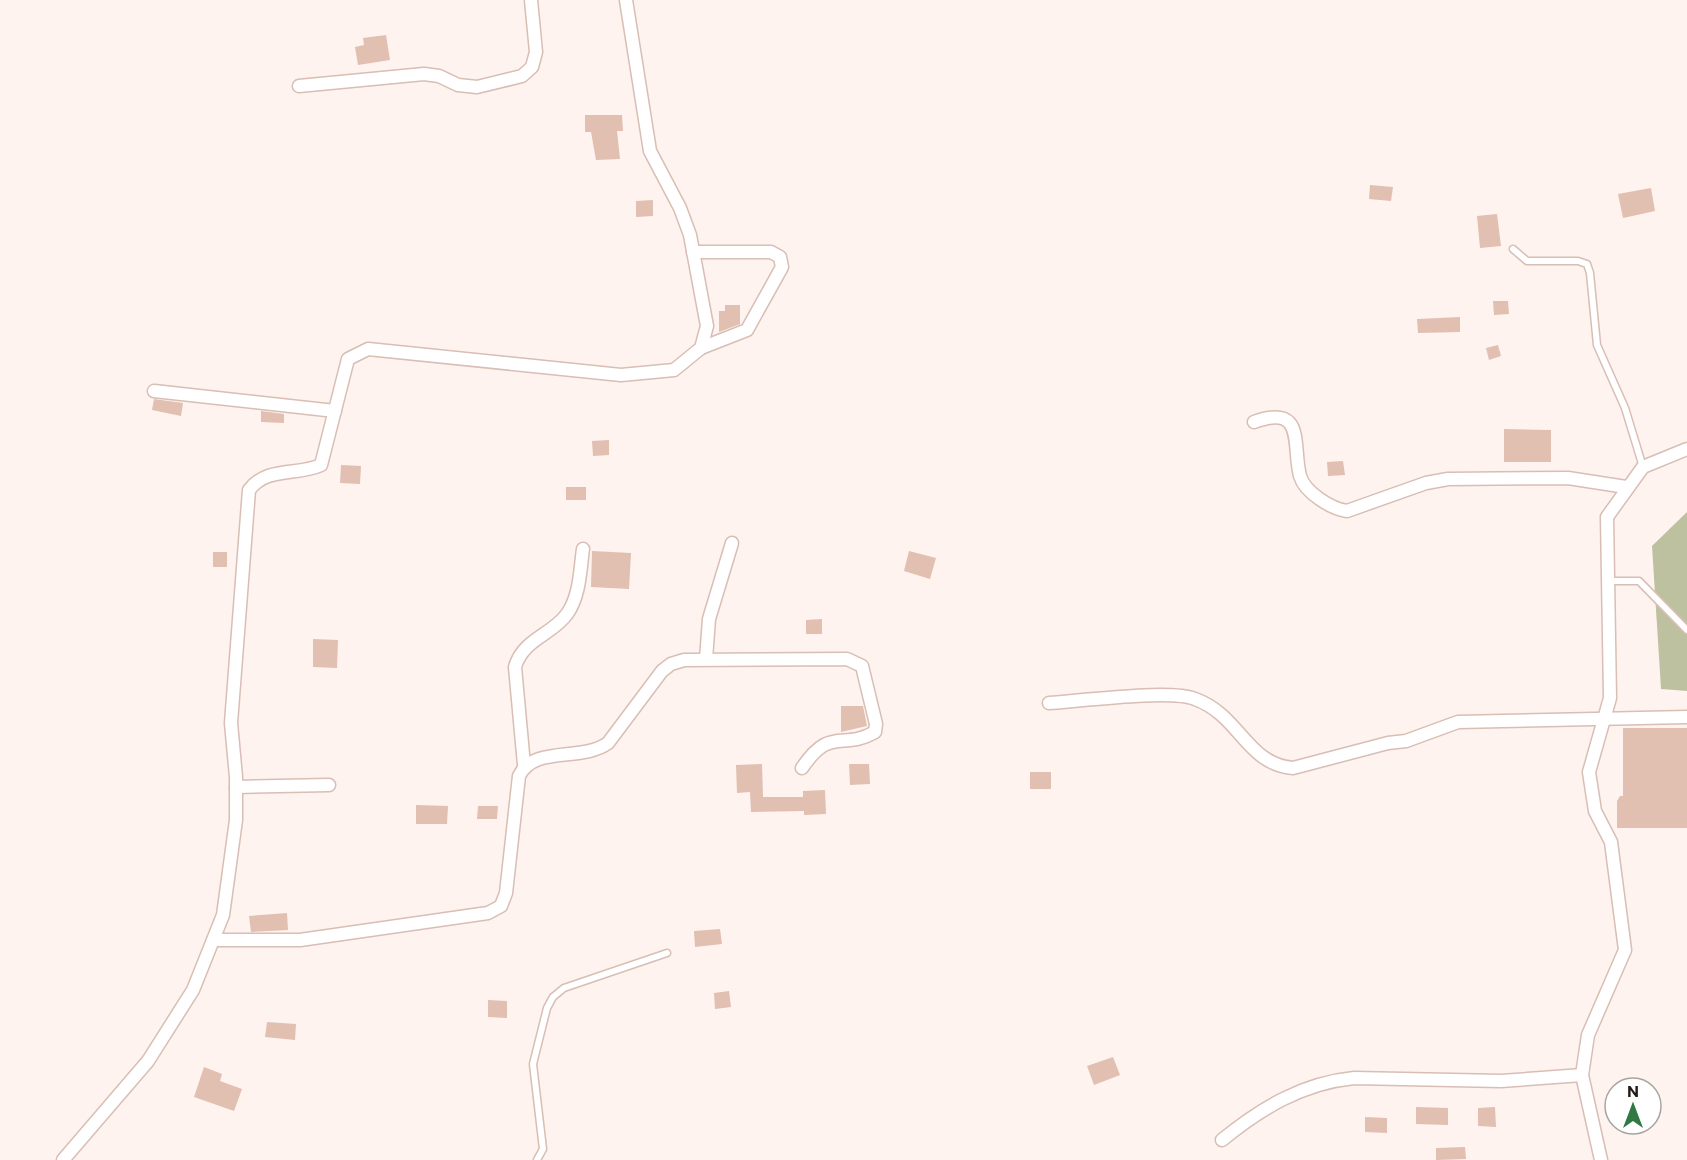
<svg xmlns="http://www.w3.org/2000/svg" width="1687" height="1160" viewBox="0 0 1687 1160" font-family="Commissioner,sans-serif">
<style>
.forest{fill:#bec1a0}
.building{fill:#e1bfb1}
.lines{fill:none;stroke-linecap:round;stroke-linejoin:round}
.service-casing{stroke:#d8beb4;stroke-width:9}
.minor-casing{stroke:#d8beb4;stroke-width:15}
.service{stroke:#fff;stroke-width:6}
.minor{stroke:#fff;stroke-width:12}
</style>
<rect width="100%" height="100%" fill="#fef3ef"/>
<polygon class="forest" points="1687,512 1687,691 1661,689 1652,546"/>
<g class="building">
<polygon points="386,35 390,60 358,65 355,47 364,45 363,38"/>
<polygon points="585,115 622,115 623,131 617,131 620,159 596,160 591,132 585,132"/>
<polygon points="1370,185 1393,187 1391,201 1369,199"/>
<polygon points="1651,188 1655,211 1623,218 1618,194"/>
<polygon points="653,200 653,216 636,217 636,201"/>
<polygon points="1497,214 1501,246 1480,248 1477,216"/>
<polygon points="1493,301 1508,301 1509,314 1494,315"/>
<polygon points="725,305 740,305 740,324 719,332 719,311 725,311"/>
<polygon points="1460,317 1460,332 1418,333 1417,319"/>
<polygon points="1498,345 1501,356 1489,360 1486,348"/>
<polygon points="154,399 183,403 181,416 152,410"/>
<polygon points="261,411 284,414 284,423 261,422"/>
<polygon points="1504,429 1551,430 1551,462 1504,462"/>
<polygon points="609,440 609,455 593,456 592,441"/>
<polygon points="1343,461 1345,475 1328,476 1327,462"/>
<polygon points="341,465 361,466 360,484 340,483"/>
<rect x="566" y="487" width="20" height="13"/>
<polygon points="592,551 631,553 629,589 591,587"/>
<polygon points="909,551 936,558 930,579 904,571"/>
<rect x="213" y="552" width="14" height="15"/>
<polygon points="822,619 822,634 806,634 806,620"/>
<polygon points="313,639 338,640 337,668 313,667"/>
<polygon points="841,706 863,706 867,726 841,732"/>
<polygon points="1623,728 1687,728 1687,828 1617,828 1617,801 1620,796 1623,796"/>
<polygon points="762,764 763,797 803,797 803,791 825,790 826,814 804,815 804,811 751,812 750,792 737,793 736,765"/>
<polygon points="849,764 869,764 870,784 850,785"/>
<rect x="1030" y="772" width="21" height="17"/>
<polygon points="416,805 448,806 447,824 416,824"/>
<polygon points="478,806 498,806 497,819 477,819"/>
<polygon points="287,913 288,930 251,932 249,916"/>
<polygon points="720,929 722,944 695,947 694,931"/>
<polygon points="729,991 731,1007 715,1009 714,993"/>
<polygon points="488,1000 507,1001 507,1018 488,1017"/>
<polygon points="267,1022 296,1024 295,1040 265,1037"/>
<polygon points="1113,1057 1120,1075 1094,1085 1087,1066"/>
<polygon points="204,1067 222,1074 220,1081 242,1089 234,1111 194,1097"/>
<polygon points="1416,1107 1448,1108 1448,1125 1416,1124"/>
<polygon points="1495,1107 1496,1127 1478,1126 1478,1108"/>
<polygon points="1365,1117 1387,1118 1387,1133 1365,1132"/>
<polygon points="1465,1147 1466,1159 1436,1160 1436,1148"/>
</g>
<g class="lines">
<g class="service-casing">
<g id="service">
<polyline points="1513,249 1527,261 1578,261 1587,264 1590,273 1597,345 1625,408 1643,467"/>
<polyline points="1608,581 1639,581 1687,630"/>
<polyline points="537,1160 543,1149 533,1064 547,1008 553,997 564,988 667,953"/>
</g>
</g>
<g class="minor-casing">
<g id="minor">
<polyline points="299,86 424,74 439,76 458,85 477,87 522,76 532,67 536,52 531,0"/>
<polyline points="693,252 771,252 780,257 782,267 747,330 701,348"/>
<polyline points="154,391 335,411"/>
<path d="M1254,422C1306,403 1292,445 1300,476C1305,493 1332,509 1347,511L1426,483L1448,479L1568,478L1626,487"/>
<polyline points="706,659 709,619 732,543"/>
<path d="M1049,703C1081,701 1170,689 1195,699C1240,715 1246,764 1293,768L1388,743L1406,741L1458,722L1687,717"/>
<path d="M524,765L515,667C523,639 552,635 567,614C580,596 580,570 583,549"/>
<polyline points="236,787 329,785"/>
<path d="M213,940H300L488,913L501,906L506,893L519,776C534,745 582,762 608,743L662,671L671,664L684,660L847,659L862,666L876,724L875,732C842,751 831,725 802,768"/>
<path d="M1222,1140C1261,1108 1303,1083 1354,1078L1501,1081L1582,1075"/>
<path d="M63,1160L148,1061L193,990L223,915L236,820V777L231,723L249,490C267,466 297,476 321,465L348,359L368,349L621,375L674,370L701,348L707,326L690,235L680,208L650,151L626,0"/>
<polyline points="1601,1160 1582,1075 1588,1035 1625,950 1611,842 1595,811 1589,772 1610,698 1607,517 1643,467 1687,449"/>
</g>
</g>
<use href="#service" class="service"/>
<use href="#minor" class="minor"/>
</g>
<g transform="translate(1633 1106)"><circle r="28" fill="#ffffff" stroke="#a7a4a2" stroke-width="1.5"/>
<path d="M0-4.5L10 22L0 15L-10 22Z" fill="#307844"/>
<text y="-9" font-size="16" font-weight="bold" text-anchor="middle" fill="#241b17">N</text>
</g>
</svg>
